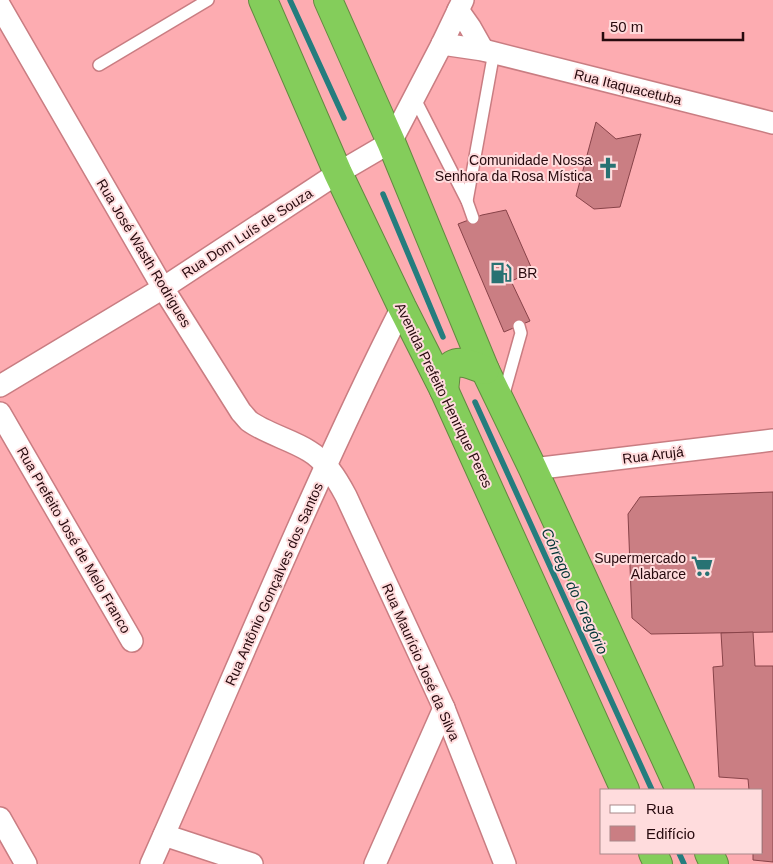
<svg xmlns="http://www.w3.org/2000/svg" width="773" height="864" viewBox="0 0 773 864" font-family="Arial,sans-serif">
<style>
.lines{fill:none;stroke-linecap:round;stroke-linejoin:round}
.stream{stroke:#257d7e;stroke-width:5.5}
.building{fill:#ca7e83;stroke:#884349}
.lane-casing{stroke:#c97d82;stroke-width:14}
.street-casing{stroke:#c97d82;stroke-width:24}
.highway-casing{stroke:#638940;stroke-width:30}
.lane{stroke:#fff;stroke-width:11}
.street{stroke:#fff;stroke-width:21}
.highway{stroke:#84cd5b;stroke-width:28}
.labels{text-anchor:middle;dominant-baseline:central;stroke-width:4;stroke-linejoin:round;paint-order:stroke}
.street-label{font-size:14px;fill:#270a0e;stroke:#ffdcdd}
.poi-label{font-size:14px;fill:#270a0e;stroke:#ffdcdd;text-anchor:end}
.water-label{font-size:15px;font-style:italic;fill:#003536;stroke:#ffdcdd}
</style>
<rect width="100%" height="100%" fill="#fdacb1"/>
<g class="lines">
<g class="stream">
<polyline points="290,0 344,118"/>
<polyline points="383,194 443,337"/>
<polyline points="475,402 652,790"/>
<polyline points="679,853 684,864"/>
</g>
</g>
<g class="building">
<polygon points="596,122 616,139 641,134 620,207 594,209 576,196"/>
<polygon points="506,210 531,267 516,279 511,281 530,321 504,332 458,224 482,215"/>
<polygon points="773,492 773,632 651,634 632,618 628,514 640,497"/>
<polygon points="753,632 755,666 773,666 773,862 753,860 753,853 762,853 762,790 749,790 748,779 719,777 713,667 723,666 721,633"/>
</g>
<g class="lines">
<g class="lane-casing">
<g id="lane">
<polyline points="99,65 208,0"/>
<polyline points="414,97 467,201 473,218"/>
<polyline points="467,201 494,52"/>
<polyline points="503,397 521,333 519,326"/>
</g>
</g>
<g class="street-casing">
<g id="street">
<path d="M0,6L163,288L241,412C244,415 246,418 249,421C265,433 292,440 309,451C326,461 337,479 346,496L444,708L505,864"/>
<polyline points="458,10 470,27 483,50"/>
<polyline points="442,44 483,50 773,123"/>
<polyline points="0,386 163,288 338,173 391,142 442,44 463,0"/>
<polyline points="0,413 132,641"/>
<polyline points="533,469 773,440"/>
<polyline points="0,818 26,864"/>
<polyline points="164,835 252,864"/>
<path d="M151,864C234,678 310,489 402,307"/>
<polyline points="375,864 444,708"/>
</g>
</g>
<g class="highway-casing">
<g id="highway">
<polyline points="263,0 338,173 402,307 444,390 625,790"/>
<polyline points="328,0 391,142 485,370 533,469 680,790"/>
<path d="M444,390C445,385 445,378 446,373C453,355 472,365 485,370"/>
<polyline points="653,853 658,864"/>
<polyline points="709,853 714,864"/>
</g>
</g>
<use href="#lane" class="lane"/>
<use href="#street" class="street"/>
<use href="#highway" class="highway"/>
</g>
<defs>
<g id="church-bare" transform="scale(1.725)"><path d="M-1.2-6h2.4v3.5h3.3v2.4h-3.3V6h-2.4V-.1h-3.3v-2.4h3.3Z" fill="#287273" stroke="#ffdcdd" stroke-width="2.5" paint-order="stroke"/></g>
<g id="fuel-bare" transform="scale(1.725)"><path d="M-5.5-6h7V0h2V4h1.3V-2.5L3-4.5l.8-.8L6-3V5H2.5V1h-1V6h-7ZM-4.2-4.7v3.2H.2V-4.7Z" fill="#287273" stroke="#ffdcdd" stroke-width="2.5" paint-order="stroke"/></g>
<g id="supermarket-bare" transform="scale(1.725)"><path d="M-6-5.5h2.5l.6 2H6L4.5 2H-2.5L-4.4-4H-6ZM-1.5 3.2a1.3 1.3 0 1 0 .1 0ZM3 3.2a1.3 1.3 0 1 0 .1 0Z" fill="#287273" stroke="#ffdcdd" stroke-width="2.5" paint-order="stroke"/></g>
</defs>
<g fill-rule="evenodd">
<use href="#church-bare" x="608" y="168"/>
<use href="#fuel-bare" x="501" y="273"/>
<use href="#supermarket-bare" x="702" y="566"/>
</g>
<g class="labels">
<g class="street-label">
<text transform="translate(628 87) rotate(14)">Rua Itaquacetuba</text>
<text transform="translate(247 233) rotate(-33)">Rua Dom Luís de Souza</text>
<text transform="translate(144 253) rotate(59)">Rua José Wasth Rodrigues</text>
<text transform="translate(444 395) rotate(64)">Avenida Prefeito Henrique Peres</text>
<text transform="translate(653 455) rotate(-7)">Rua Arujá</text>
<text transform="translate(74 540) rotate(60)">Rua Prefeito José de Melo Franco</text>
<text transform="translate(274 584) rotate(-66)">Rua Antônio Gonçalves dos Santos</text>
<text transform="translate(421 662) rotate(66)">Rua Maurício José da Silva</text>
</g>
<g class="poi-label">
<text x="592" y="160">Comunidade Nossa<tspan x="592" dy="16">Senhora da Rosa Mística</tspan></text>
<text x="518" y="273" text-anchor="start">BR</text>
<text x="686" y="558">Supermercado<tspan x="686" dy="16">Alabarce</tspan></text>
</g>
<g class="water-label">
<text transform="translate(575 591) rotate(65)">Córrego do Gregório</text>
</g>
</g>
<rect x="600" y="789" width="162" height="65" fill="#ffdcdd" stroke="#a9888a"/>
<rect x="610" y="805" width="25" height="8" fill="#ffffff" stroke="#a9888a"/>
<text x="646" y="814" font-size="15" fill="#270a0e">Rua</text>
<rect x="610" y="826" width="25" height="15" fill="#ca7e83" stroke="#a9888a"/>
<text x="646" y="839" font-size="15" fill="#270a0e">Edifício</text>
<path d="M603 32v8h140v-8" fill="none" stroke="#270a0e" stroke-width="2.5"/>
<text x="610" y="32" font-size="15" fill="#270a0e" stroke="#ffdcdd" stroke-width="4" paint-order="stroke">50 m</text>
</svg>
